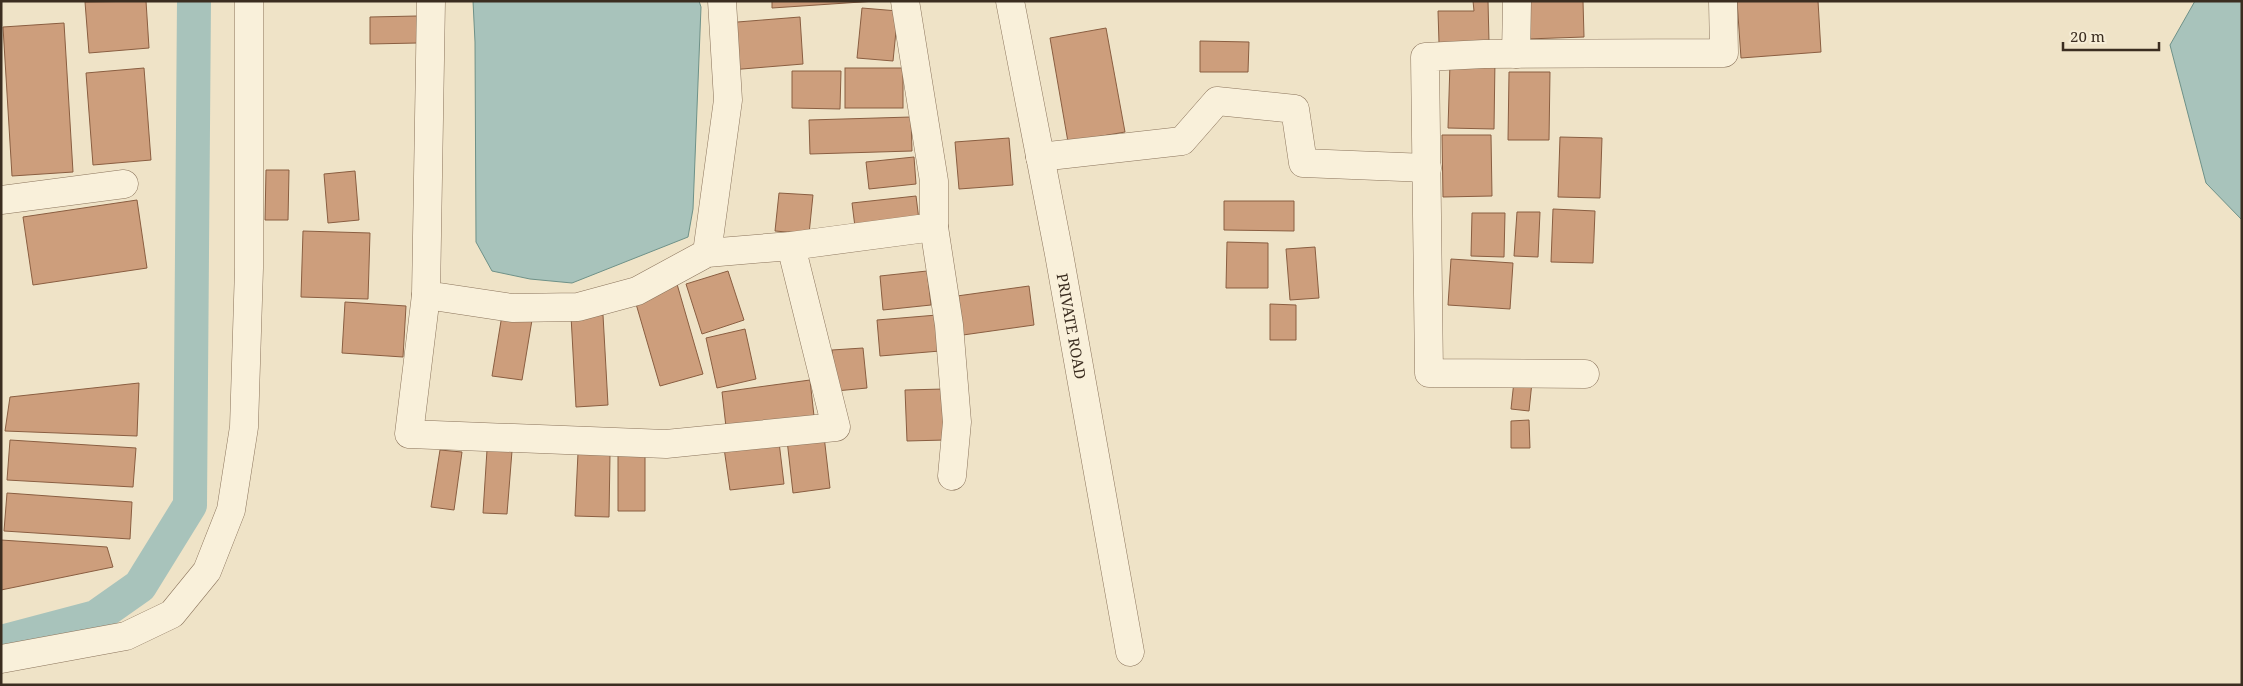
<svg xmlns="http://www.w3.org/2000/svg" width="2243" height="686" viewBox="0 0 2243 686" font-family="'Noto Serif',serif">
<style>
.water{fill:#a8c3bb;stroke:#6e9188}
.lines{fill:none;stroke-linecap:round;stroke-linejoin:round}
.canal{stroke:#a8c3bb;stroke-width:34}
.building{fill:#cd9e7c;stroke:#8a5e41}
.street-casing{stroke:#8b745c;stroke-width:29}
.street{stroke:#f9f0da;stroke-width:28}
.labels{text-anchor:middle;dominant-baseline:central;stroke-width:5;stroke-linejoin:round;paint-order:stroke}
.street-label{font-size:15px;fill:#3b2d20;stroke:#f6edd6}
</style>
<rect width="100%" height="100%" fill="#efe3c7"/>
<g class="water">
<polygon points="473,1 699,1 701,7 693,209 688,237 572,283 530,279 492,271 476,242 475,42"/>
<polygon points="2195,1 2242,1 2242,220 2206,183 2170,45"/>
</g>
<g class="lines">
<polyline class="canal" points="1,642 96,617 140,586 190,505 194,1"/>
</g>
<g class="building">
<polygon points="146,1 149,48 89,53 85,2"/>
<polygon points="772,1 876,1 772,8"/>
<polygon points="1473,1 1488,1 1489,42 1439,43 1438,11 1474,11"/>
<polygon points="1526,1 1583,1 1584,37 1527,39"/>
<polygon points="1737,1 1818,1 1821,52 1741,58"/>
<polygon points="862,8 898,11 893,61 857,58"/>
<polygon points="417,16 417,43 370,44 370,17"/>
<polygon points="800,17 803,64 730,70 725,23"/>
<polygon points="64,23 73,172 12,176 3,27"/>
<polygon points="1106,28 1125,132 1068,142 1050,38"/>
<polygon points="1200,41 1249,42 1248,72 1200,72"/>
<polygon points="1495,59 1494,129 1448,128 1450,63"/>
<polygon points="144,68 151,160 93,165 86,73"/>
<rect x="845" y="68" width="58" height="40"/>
<polygon points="792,71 841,71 840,109 792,108"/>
<polygon points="1509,72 1550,72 1549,140 1508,140"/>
<polygon points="911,117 912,151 810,154 809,120"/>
<polygon points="1442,135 1491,135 1492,196 1443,197"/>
<polygon points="1560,137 1602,138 1600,198 1558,197"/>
<polygon points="1009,138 1013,185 959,189 955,142"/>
<polygon points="914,157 916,184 869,189 866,162"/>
<polygon points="266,170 289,170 288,220 265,220"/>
<polygon points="355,171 359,220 328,223 324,174"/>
<polygon points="779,193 813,195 809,234 775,231"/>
<polygon points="916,196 919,220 855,227 852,203"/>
<polygon points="137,200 147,268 33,285 23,217"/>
<polygon points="1224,201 1294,201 1294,231 1224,230"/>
<polygon points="1553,209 1595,211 1593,263 1551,262"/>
<polygon points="1517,212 1540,212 1538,257 1514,256"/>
<polygon points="1472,213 1505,213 1504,257 1471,256"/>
<polygon points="303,231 370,233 368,299 301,297"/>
<polygon points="1227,242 1268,243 1268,288 1226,288"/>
<polygon points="1315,247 1319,298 1290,300 1286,249"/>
<polygon points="1451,259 1513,263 1510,309 1448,305"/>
<polygon points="728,271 744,320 702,334 686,284"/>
<polygon points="927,271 931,305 883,310 880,276"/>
<polygon points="677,284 703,374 660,386 634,297"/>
<polygon points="1029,286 1034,325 963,335 957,296"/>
<polygon points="345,302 406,306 403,357 342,353"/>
<polygon points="1270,304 1296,305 1296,340 1270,340"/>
<polygon points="502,315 532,320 522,380 492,376"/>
<polygon points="603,315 608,405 576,407 571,316"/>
<polygon points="937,315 940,351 880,356 877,320"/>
<polygon points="745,329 756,379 717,388 706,338"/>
<polygon points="863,348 867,388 836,391 832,350"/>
<polygon points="810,380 814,416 726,427 722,392"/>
<polygon points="1514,381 1532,382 1529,411 1511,409"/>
<polygon points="139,383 137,436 5,431 10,397"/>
<polygon points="944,389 945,440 907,441 905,390"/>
<polygon points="1529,420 1530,448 1511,448 1511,421"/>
<polygon points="824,436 830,488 793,493 787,440"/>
<polygon points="10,440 136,448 133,487 7,480"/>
<polygon points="779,442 784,484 730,490 724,448"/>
<polygon points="440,450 462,452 454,510 431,507"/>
<polygon points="487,450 512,451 507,514 483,513"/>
<polygon points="578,453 610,454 609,517 575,516"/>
<polygon points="645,453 645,511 618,511 618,454"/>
<polygon points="7,493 132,502 130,539 4,531"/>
<polygon points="1,540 107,547 113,567 1,590"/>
</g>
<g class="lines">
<g class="street-casing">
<g id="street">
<polyline points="431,1 426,295 512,308 578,307 637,291 707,253 791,246 934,227"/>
<polyline points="905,1 934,181 934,227 949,325 957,422 952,476"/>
<path id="s1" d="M1010,1L1059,254L1130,652"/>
<polyline points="1516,54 1517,1"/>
<polyline points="1040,157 1182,141 1217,101 1295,109 1303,163 1427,168"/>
<polyline points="1,200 124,184"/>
<polyline points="707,253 728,100 722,1"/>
<polyline points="426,295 409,434 666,444 836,427 791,246"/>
<polyline points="1585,374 1429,373 1425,57 1484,54 1724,53 1723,1"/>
<polyline points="1,659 126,636 172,614 207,571 231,510 244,427 249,268 249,1"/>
</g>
</g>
<use href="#street" class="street"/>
</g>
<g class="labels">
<g class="street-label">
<text stroke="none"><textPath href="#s1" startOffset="331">PRIVATE ROAD</textPath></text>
</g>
</g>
<rect width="2243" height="686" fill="none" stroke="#3b2d20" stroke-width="5"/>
<path d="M2063 42v8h96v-8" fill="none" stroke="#3b2d20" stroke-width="2.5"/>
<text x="2070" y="42" font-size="15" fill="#3b2d20" stroke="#f6edd6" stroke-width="4" paint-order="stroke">20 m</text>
</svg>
